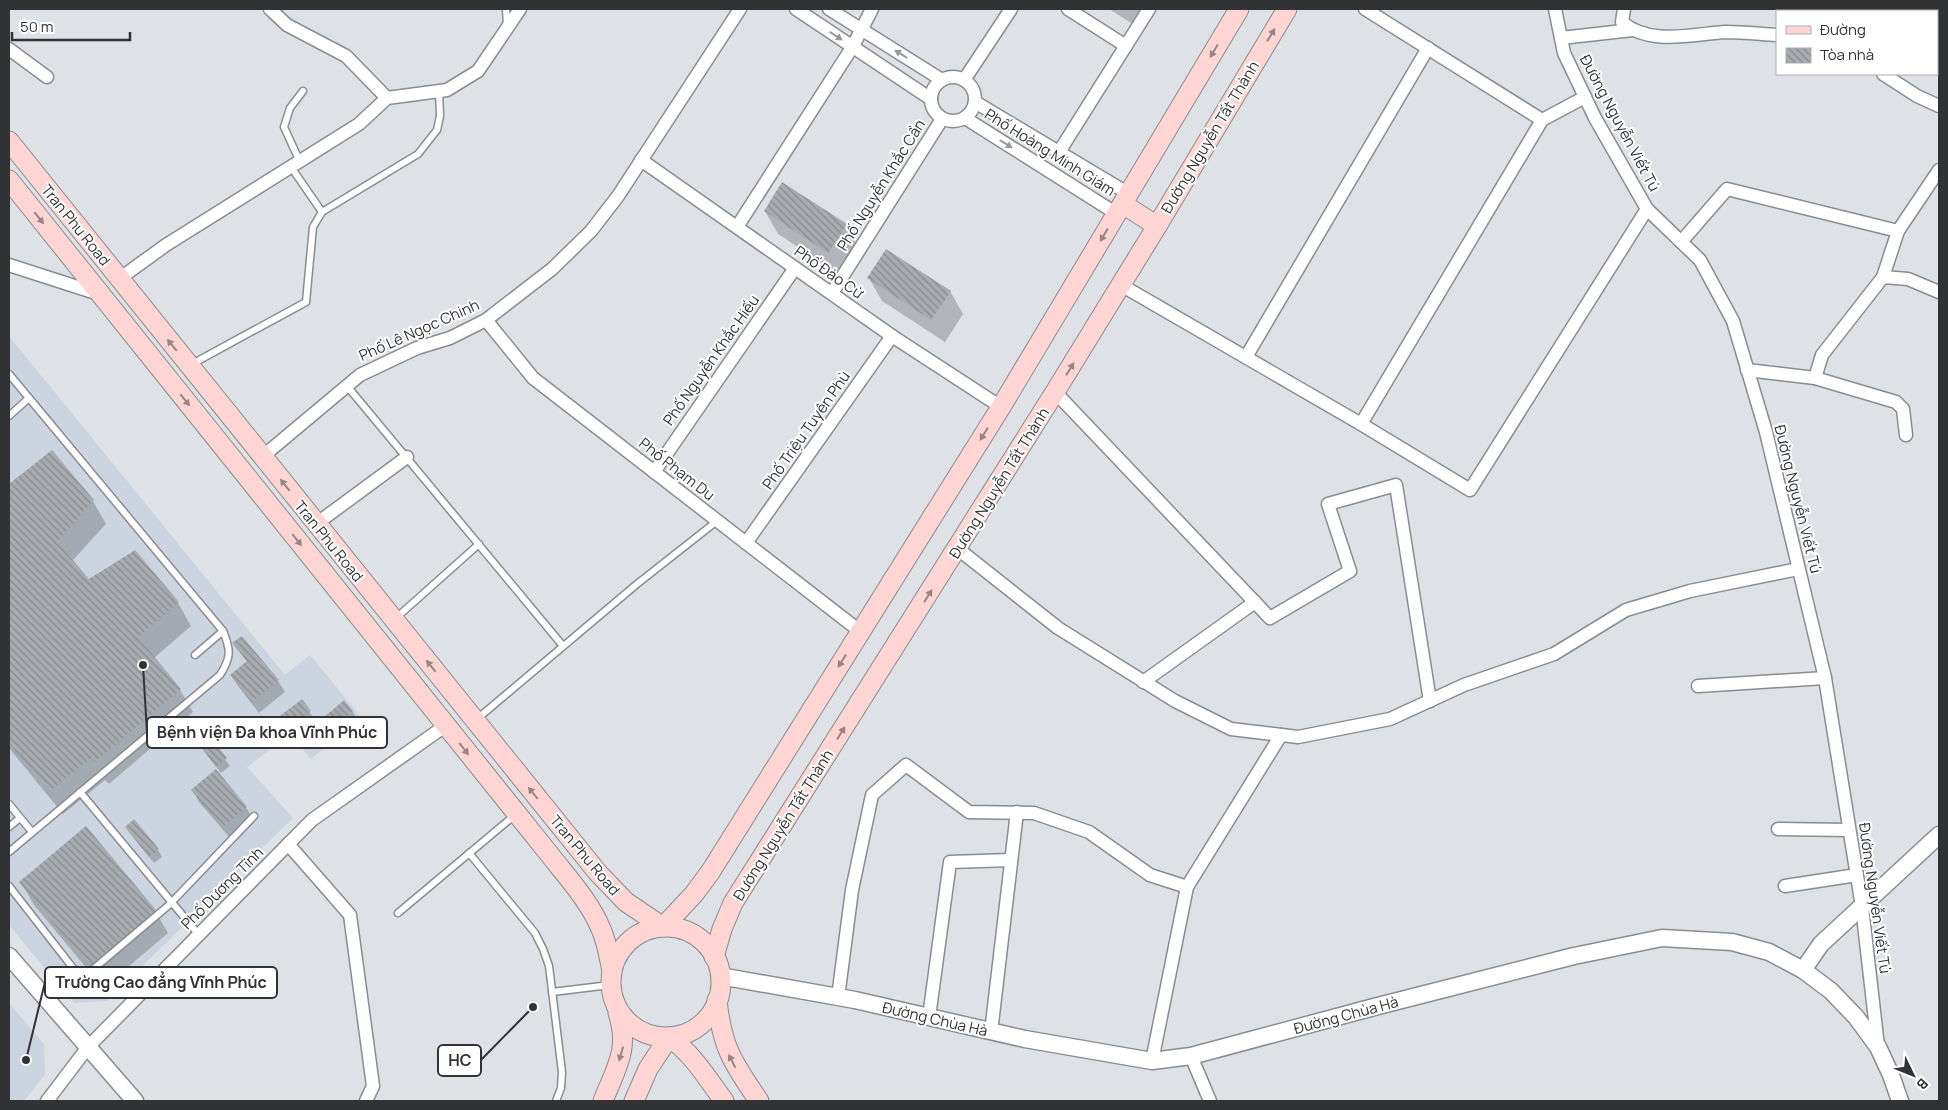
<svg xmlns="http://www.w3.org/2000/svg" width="1948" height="1110" viewBox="0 0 1948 1110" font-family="Manrope,sans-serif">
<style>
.built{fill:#ccd5df}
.shadow{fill:#0003}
.building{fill:url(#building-back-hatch)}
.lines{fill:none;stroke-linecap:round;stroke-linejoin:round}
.service-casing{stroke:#898d90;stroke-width:9}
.minor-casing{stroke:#898d90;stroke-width:15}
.tertiary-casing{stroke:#898d90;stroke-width:19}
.secondary-casing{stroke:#898d90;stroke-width:21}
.service{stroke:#fff;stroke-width:6}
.minor{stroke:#fff;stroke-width:12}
.tertiary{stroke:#fff;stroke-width:16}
.secondary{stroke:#fed5d2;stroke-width:19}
.oneway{fill:#988483}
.oneway2{fill:#98989a}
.labels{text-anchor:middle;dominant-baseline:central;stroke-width:4;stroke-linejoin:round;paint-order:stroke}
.street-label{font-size:15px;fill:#313234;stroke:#fff}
.leader{fill:none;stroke:#313234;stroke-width:2}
.callout-dot{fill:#313234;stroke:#fff;stroke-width:2}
.callout{fill:#fff;stroke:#313234;stroke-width:2}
.callout-label{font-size:16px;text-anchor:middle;font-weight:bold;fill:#313234}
</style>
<defs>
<pattern id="building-back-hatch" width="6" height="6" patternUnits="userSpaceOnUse" patternTransform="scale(1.25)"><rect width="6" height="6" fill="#a8abaf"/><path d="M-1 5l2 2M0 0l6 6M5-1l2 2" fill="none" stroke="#898c8f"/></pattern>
</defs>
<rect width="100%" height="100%" fill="#dee1e6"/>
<g class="built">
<polygon points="9,336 285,675 310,655 362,718 311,759 290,734 247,767 293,818 107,1001 74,1003 9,925"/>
<polygon points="9,1003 44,1044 45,1075 24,1101 9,1101"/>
</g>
<g class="shadow">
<polygon points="1109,9 1152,9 1139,28"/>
<polygon points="765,211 846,225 859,248 841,275 778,234"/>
<polygon points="869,278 950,291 963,314 945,342 882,301"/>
<polygon points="9,482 11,484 93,501 106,524 72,561 89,581 178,603 191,626 154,658 180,690 193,712 109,784 105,780 63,814 9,748"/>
<polygon points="234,644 278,681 285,692 259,713 238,686 231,675 247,662"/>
<polygon points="302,700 314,719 277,748 265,729"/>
<polygon points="352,711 357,719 330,741 317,724"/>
<polygon points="207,755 225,759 230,766 221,773"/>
<polygon points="193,790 246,807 253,819 230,838 199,802"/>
<polygon points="126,828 158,850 162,857 154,863"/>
<polygon points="21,882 155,911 168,933 103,988 34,905"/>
</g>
<g class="building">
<polygon points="782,182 847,224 828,253 764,211"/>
<polygon points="886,249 951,291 931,320 867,278"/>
<polygon points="52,450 94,500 57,542 89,579 135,550 179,602 138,637 181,689 95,762 91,758 49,791 9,743 9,484"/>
<polygon points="242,636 279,680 252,702 230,675 247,661 232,643"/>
<polygon points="302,699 311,711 272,741 263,729"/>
<polygon points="344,700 353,711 325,734 316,724"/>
<polygon points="212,739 227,758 216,767 201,747"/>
<polygon points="216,769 247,807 222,827 191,790"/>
<polygon points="134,819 159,849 149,857 125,827"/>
<polygon points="86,826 156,910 89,966 19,882"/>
</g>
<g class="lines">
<g class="service-casing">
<g id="service">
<polyline points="506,9 507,26"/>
<polyline points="300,162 284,127 290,108 303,91"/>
<polyline points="291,167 322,212"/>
<polyline points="192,364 306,302 313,227 322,212 418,154 437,130 440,116 439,91"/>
<path d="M9,374L223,631C231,650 231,658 220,675L9,852"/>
<polyline points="347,386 563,646"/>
<polyline points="9,416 29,398"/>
<polyline points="396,618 479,544"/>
<polyline points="195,655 223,631"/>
<polyline points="477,719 637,584 717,521"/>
<polyline points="80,792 199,935"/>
<polyline points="9,804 32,832"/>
<polyline points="9,827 20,818"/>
<polyline points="469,853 535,933 543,949 549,966 562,1072 561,1088 556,1101"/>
<polyline points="9,886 73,968 82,974 91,971 169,905 254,816"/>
<polyline points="398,913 515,815"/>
<polyline points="552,992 610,985"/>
</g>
</g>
<g class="minor-casing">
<g id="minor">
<polyline points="270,9 287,25 346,56 387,98"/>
<polyline points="796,9 931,99"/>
<polyline points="829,9 942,80"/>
<polyline points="1068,9 1126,46"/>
<polyline points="1365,9 1542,120"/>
<polyline points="1555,9 1564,53 1595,118 1647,209 1700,260 1733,321 1766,432 1825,678 1862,907 1878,1046"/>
<path d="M1624,9L1622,22C1649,46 1693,34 1726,32C1743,32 1760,34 1777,35"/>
<polyline points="1864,11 1866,9"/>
<polyline points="1561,38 1632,30"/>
<polyline points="9,49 47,77"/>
<polyline points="1883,74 1917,96 1939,106"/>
<circle cx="953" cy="99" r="22"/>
<polyline points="964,80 1011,9"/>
<polyline points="975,102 1129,194"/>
<polyline points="965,118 1117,214"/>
<polyline points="1059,152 1149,9"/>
<polyline points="641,160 892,336 1001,407"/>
<polyline points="737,227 853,46 872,9"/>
<polyline points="1681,242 1727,189 1898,231"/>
<polyline points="9,265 99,294"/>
<polyline points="1883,277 1898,231 1939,170"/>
<polyline points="119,279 166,245 359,124 387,98 447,90 478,71 520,9"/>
<polyline points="1121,285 1361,424 1470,490 1647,209"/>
<polyline points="832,293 942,119"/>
<polyline points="486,320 533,378 861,632"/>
<polyline points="1246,357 1428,48"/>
<polyline points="1747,370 1815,378 1896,402 1903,409 1906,435"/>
<polyline points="1815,378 1822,355 1883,277 1908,279 1939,292"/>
<polyline points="1055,392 1270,618 1350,571 1328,504 1396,485 1430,701"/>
<polyline points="1361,424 1542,120 1585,97"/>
<polyline points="262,457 360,375 417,348 450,338 486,320 552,269 591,231 618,196 740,9"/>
<polyline points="654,472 795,268"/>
<polyline points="316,524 407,457"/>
<polyline points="746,543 892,336"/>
<polyline points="958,549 1058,628 1175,701 1231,729 1298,737 1390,719 1464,685 1554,654 1626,610 1690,591 1798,569"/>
<polyline points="1143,682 1255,602"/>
<polyline points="1698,686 1825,678"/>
<polyline points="1778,829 1849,830"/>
<polyline points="288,844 350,915 373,1086 366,1101"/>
<polyline points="1785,886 1857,875"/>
<polyline points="838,997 852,890 872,795 906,765 969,812 1034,813 1089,832 1150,875 1187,887"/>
<polyline points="929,1017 950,862 1011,860"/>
<polyline points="991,1032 1017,812"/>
<polyline points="1191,1056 1210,1101"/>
<polyline points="1152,1061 1187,887 1281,735"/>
<polyline points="47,1101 88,1047 312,820 445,726"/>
</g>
</g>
<g class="tertiary-casing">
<g id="tertiary">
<polyline points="9,956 135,1101"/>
<polyline points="1803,970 1821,944 1939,835"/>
<polyline points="720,976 855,1000 1025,1039 1152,1061 1191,1056 1374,1007 1574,956 1662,938 1732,942 1769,952 1803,970 1831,991 1856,1017 1878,1047 1891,1075 1900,1101"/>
</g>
</g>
<g class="secondary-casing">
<g id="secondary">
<polyline points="9,141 598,873 626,902 663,927 694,894 711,871 1001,407 1239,9"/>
<path d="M9,180L550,855C568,878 590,902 601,929C607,942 609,957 612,971"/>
<polyline points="1123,204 1157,226"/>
<circle cx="666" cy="982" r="55"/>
<polyline points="714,957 722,929 733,903 1055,392 1157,226 1287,9"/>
<path d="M717,1000C722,1048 733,1063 759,1101"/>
<path d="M603,1101C616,1068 630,1049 618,1013"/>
<path d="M634,1101L648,1069L669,1037C693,1054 707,1078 724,1101"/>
</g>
</g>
<use href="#service" class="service"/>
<use href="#minor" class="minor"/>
<use href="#tertiary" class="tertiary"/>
<use href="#secondary" class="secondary"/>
</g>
<defs><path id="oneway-solid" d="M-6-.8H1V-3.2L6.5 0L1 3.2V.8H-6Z" transform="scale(1.25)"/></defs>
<g class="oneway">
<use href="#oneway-solid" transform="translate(1271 35) rotate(-59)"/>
<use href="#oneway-solid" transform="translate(1214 51) rotate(121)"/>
<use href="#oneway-solid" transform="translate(39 218) rotate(51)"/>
<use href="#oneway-solid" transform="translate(1104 235) rotate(121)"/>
<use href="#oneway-solid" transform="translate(172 345) rotate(-129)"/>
<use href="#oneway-solid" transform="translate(1070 369) rotate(-58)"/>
<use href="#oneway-solid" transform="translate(185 400) rotate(51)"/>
<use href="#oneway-solid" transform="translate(984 434) rotate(122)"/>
<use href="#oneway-solid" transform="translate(285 485) rotate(-129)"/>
<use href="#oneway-solid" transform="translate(297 540) rotate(51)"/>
<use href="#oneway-solid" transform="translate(928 596) rotate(-58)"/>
<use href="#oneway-solid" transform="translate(842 661) rotate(122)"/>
<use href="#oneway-solid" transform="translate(431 666) rotate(-129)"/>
<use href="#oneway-solid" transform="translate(841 733) rotate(-58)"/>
<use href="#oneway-solid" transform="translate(464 749) rotate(52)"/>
<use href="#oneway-solid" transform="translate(533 793) rotate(-129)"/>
<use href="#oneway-solid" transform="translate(621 1054) rotate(106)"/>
<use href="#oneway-solid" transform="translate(732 1061) rotate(-117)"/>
</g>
<g class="oneway2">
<use href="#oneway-solid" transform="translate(836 36) rotate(33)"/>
<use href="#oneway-solid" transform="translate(901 54) rotate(-148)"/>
<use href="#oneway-solid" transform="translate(1006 144) rotate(32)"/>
</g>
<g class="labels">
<g class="street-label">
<text transform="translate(1620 123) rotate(62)">Đường Nguyễn Viết Tú</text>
<text transform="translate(1210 137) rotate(-59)">Đường Nguyễn Tất Thành</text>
<text transform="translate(1050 152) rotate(32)">Phố Hoàng Minh Giám</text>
<text transform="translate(881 185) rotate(-58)">Phố Nguyễn Khắc Cần</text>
<text transform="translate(76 225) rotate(51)">Tran Phu Road</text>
<text transform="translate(829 272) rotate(35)">Phố Đào Cừ</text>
<text transform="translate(419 330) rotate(-24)">Phố Lê Ngọc Chinh</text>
<text transform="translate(711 360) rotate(-55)">Phố Nguyễn Khắc Hiếu</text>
<text transform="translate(806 430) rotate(-55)">Phố Triệu Tuyên Phù</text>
<text transform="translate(677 469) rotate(38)">Phố Phạm Du</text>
<text transform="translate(999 483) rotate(-58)">Đường Nguyễn Tất Thành</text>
<text transform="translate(1798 499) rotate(76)">Đường Nguyễn Viết Tú</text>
<text transform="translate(329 541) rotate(51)">Tran Phu Road</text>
<text transform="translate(783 825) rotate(-58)">Đường Nguyễn Tất Thành</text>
<text transform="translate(585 855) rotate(50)">Tran Phu Road</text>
<text transform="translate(222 888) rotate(-45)">Phố Dương Tĩnh</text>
<text transform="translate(1875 898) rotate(82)">Đường Nguyễn Viết Tú</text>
<text transform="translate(1346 1015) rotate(-15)">Đường Chùa Hà</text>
<text transform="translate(935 1019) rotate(13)">Đường Chùa Hà</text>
</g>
</g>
<path class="leader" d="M143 665L147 733M26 1060L45 982M533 1007L481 1060"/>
<g class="callout-dot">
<circle cx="143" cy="665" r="5"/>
<circle cx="26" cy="1060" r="5"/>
<circle cx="533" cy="1007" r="5"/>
</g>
<g class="callout">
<rect x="147" y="717" width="240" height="31" rx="5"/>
<rect x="45" y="967" width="232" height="31" rx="5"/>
<rect x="438" y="1045" width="43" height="31" rx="5"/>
</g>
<g class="callout-label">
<text x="267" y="738">Bệnh viện Đa khoa Vĩnh Phúc</text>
<text x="161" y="988">Trường Cao đẳng Vĩnh Phúc</text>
<text x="460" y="1066">HC</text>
</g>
<rect width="1948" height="1110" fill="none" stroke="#313234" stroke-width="20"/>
<rect x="1776" y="10" width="162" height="65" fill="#ffffff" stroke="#adadae"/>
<rect x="1786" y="26" width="25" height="8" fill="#fed5d2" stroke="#adadae"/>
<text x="1820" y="35" font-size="15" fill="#313234">Đường</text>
<rect x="1786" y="48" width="25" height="15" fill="url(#building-back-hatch)" stroke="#adadae"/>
<text x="1820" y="60" font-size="15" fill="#313234">Tòa nhà</text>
<g transform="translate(1913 1075) rotate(133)" stroke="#ffffff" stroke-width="4" paint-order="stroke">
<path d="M0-4L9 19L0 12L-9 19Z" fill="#313234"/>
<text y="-8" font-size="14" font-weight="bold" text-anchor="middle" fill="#313234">B</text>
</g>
<path d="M12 32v8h118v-8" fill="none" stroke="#313234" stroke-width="2.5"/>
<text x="20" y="32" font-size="15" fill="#313234" stroke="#ffffff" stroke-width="4" paint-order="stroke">50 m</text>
</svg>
